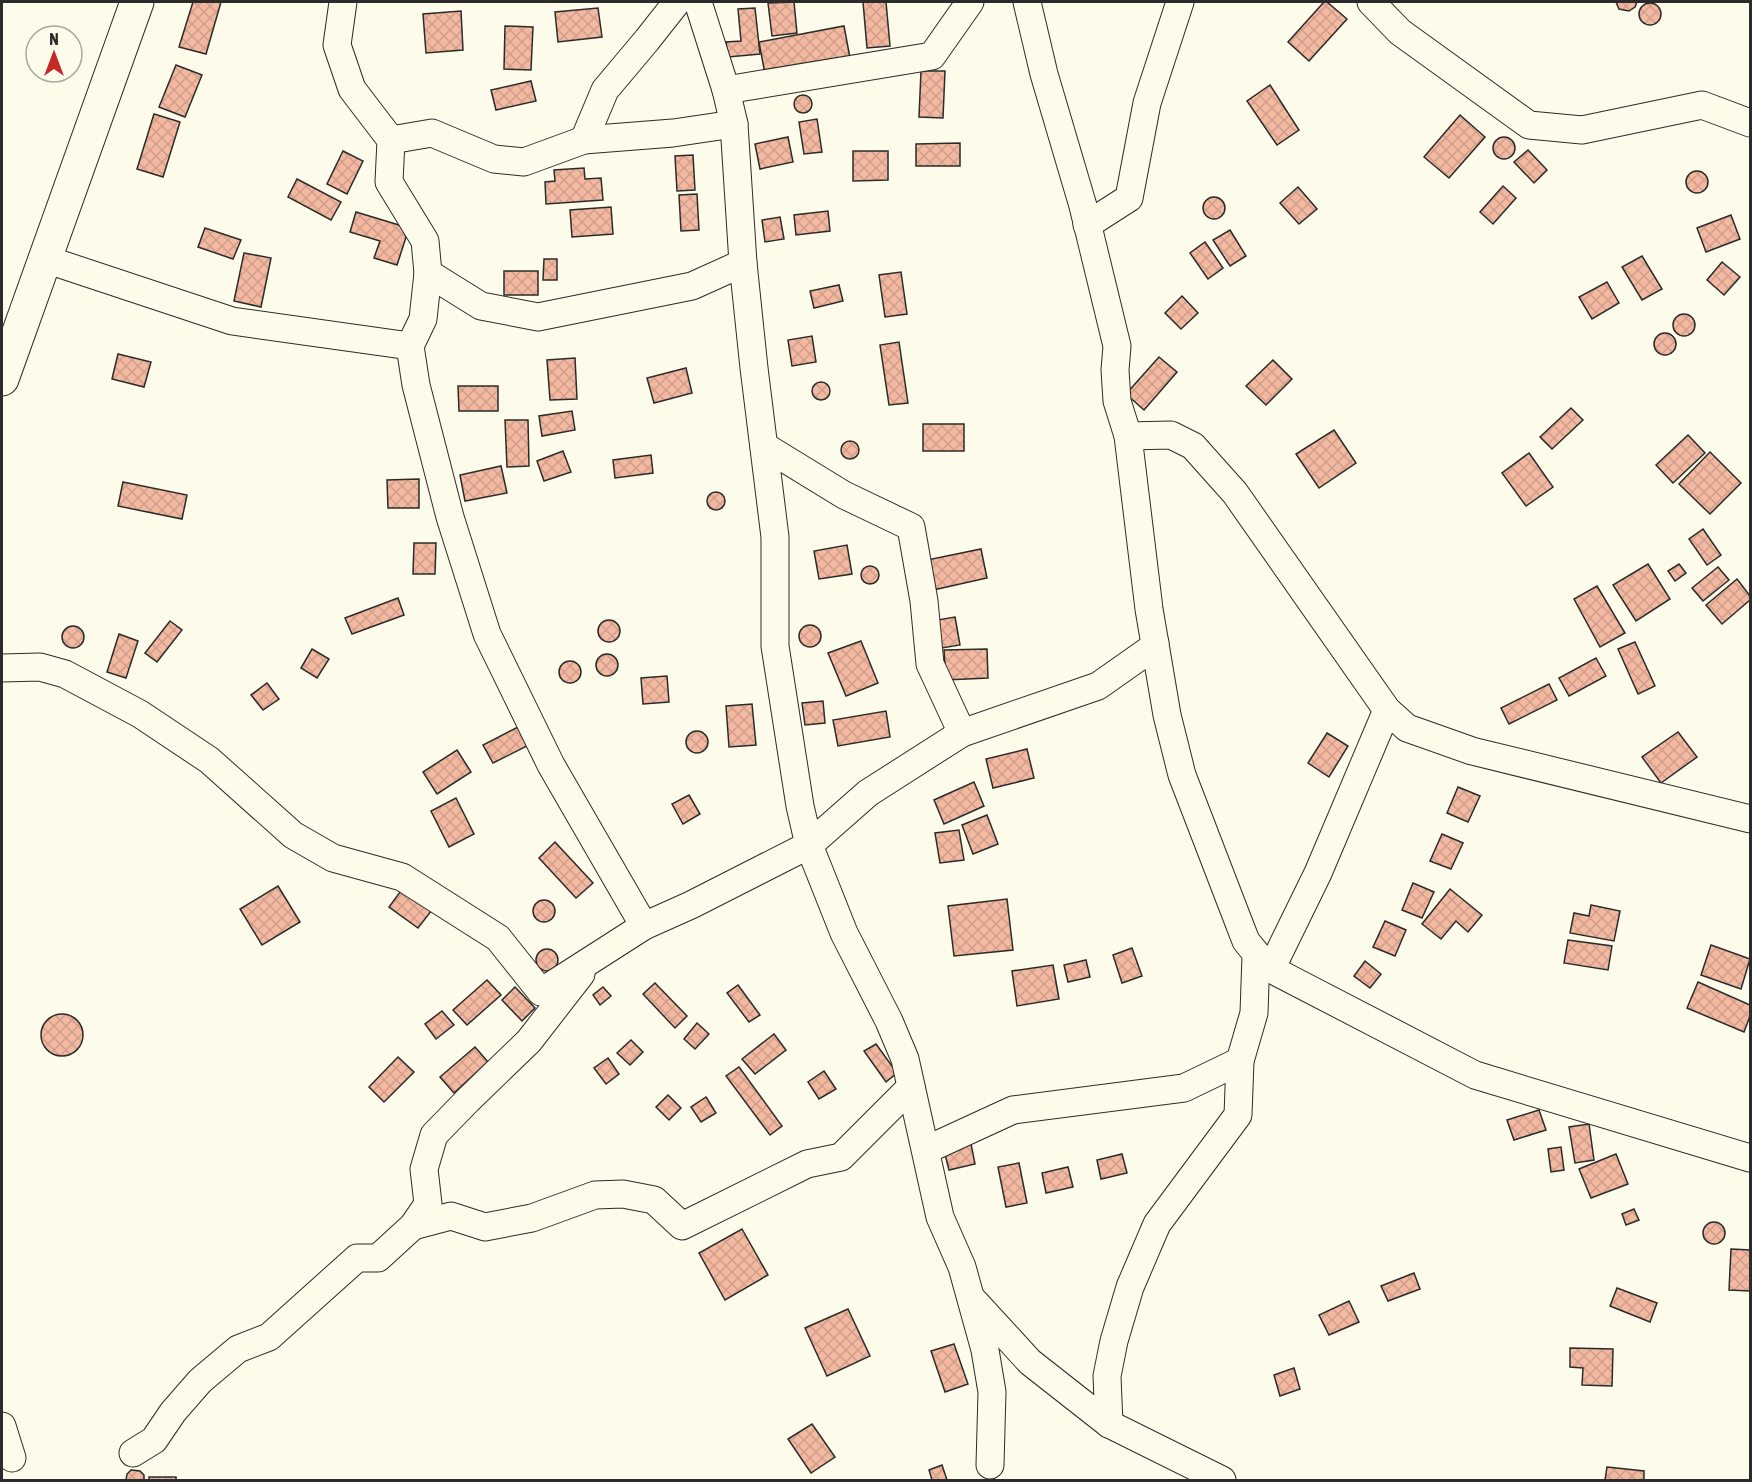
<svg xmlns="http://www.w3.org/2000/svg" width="1752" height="1482" viewBox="0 0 1752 1482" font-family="'Asap Condensed',sans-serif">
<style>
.building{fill:url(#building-cross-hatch);stroke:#2b2b2b;stroke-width:1.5}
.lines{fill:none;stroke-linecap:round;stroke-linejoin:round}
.street-casing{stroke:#2b2b2b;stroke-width:29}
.primary-casing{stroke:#2b2b2b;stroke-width:35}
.street{stroke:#fdfbea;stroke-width:27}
.primary{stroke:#fdfbea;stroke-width:33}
</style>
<defs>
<pattern id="building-cross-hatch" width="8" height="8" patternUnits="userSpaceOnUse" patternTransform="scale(1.5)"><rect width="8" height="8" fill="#f2b8a0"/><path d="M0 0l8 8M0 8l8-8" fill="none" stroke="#d09e8a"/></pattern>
</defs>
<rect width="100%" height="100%" fill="#fdfbea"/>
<g class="building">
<polygon points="193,2 221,2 206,54 179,47"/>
<polygon points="794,2 797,33 772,36 768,3"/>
<polygon points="863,2 886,2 890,46 867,48"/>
<polygon points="1324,2 1327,2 1347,19 1309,61 1288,42"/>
<polygon points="1616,2 1637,2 1635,7 1629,11 1619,9"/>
<circle cx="1650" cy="14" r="11"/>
<polygon points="598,8 602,37 558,42 555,12"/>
<polygon points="755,8 760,54 728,57 726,42 741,41 738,9"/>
<polygon points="461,11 463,50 426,53 423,14"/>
<polygon points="505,26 533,27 531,70 504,69"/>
<polygon points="844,26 850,58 765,74 759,42"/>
<polygon points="176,65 202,75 185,117 159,107"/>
<polygon points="921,71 945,71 943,118 919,117"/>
<polygon points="531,81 536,101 496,110 491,90"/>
<polygon points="1270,85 1299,130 1277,145 1247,101"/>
<circle cx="803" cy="104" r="9"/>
<polygon points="154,114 180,122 163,177 137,169"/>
<polygon points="1460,115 1485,137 1449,178 1424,157"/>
<polygon points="817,119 822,152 804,154 799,122"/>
<polygon points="788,137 793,162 760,169 755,144"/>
<circle cx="1504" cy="148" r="11"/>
<polygon points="960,143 960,166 916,166 916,144"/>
<polygon points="1528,150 1547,170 1534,183 1514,162"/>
<polygon points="343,151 363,161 347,194 327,184"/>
<polygon points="853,151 888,151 888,180 853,181"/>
<polygon points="693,155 695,190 677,191 675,156"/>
<polygon points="584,168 585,179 601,178 603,200 546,204 545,182 555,181 554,170"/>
<circle cx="1697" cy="182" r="11"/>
<polygon points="297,179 341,202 331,220 288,197"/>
<polygon points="1503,186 1516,198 1493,224 1480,212"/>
<polygon points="1298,187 1317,209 1299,224 1280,203"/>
<polygon points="697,194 699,230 681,231 679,195"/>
<circle cx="1214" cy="208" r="11"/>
<polygon points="611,207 613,234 572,237 570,210"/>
<polygon points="828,211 830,231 796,235 794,215"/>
<polygon points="356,212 409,228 397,265 374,258 380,241 350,232"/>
<polygon points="1731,215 1740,239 1706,252 1697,228"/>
<polygon points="780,217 784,239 765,242 762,220"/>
<polygon points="205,228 241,240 233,259 198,247"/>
<polygon points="1230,230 1246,256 1230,266 1213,240"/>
<polygon points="1205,242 1223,268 1208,279 1190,253"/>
<polygon points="244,253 271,258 261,307 234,301"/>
<polygon points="1642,256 1662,289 1642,300 1622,267"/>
<polygon points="544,259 557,259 557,280 543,280"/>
<polygon points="1722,262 1740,277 1724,295 1707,280"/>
<rect x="504" y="271" width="34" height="24"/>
<polygon points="901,272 907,314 885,317 879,275"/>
<polygon points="1607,282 1619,303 1592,319 1579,297"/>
<polygon points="839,285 843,301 814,308 810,291"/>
<polygon points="1182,296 1198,313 1181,329 1165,313"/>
<circle cx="1684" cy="325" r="11"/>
<circle cx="1665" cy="344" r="11"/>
<polygon points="812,336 816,362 792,366 788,340"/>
<polygon points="899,342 908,403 889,405 880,345"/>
<polygon points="118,354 151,362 144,387 112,379"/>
<polygon points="1159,357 1177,372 1144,410 1126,394"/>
<polygon points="575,358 577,399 550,400 547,360"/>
<polygon points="1273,360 1292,379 1266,405 1246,386"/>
<polygon points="686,368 692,393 654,403 647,378"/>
<circle cx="821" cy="391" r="9"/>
<polygon points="458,386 498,386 498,411 459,411"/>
<polygon points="1571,408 1583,420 1552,449 1540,437"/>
<polygon points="572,411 575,430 542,436 539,416"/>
<polygon points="505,420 528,420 529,466 507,467"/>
<rect x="923" y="424" width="41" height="27"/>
<polygon points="1334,430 1356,463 1319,488 1296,454"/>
<polygon points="1688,435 1705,453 1673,483 1656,465"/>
<circle cx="850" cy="450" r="9"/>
<polygon points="563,451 571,472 544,481 537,461"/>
<polygon points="1710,452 1741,483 1710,514 1679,484"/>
<polygon points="1529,453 1553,487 1526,506 1502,473"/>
<polygon points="651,455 653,473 615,478 613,460"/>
<polygon points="501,466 507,493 465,501 460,475"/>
<polygon points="419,479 419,508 388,508 387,480"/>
<polygon points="123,482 187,495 182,519 118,506"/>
<circle cx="716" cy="501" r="9"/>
<polygon points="1703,529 1721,555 1707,565 1689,539"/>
<polygon points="414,543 436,543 435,574 413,574"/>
<polygon points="847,545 852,574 819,579 814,551"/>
<polygon points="981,549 987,578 933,590 927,560"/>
<polygon points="1648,564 1670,599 1636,621 1613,585"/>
<polygon points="1679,564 1686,573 1675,581 1668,571"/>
<circle cx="870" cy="575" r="9"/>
<polygon points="1718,567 1729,580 1703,601 1692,588"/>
<polygon points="1737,579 1750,596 1750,600 1722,624 1706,605"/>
<polygon points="1597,586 1625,633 1600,647 1574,599"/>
<polygon points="398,598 404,615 352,634 345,618"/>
<polygon points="955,617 960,645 942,648 937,620"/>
<circle cx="609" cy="631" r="11"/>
<polygon points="170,621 182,630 157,662 145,653"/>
<circle cx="810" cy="636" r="11"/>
<circle cx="73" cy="637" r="11"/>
<polygon points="119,634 138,641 126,678 107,672"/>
<polygon points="861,641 878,683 846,696 828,653"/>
<polygon points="1635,642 1655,686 1638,694 1618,649"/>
<polygon points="312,649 329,659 317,678 301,668"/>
<polygon points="987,649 988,678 946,680 944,650"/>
<circle cx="607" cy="665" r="11"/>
<polygon points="1596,658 1606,676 1569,696 1559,678"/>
<circle cx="570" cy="672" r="11"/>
<polygon points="667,676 669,702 643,704 641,678"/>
<polygon points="267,683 279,699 263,710 251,695"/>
<polygon points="1549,684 1557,700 1509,724 1501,708"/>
<polygon points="823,701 825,723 805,725 802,703"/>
<polygon points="752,704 756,745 729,747 726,706"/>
<polygon points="886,711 890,737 838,746 833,720"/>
<polygon points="520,726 529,745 493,763 483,745"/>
<circle cx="697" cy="742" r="11"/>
<polygon points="1678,732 1697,757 1661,783 1642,757"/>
<polygon points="1327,733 1348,746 1329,777 1308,763"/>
<polygon points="1027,749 1034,778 993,788 986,759"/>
<polygon points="457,750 471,772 437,794 423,772"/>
<polygon points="974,782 984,806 944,824 934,800"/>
<polygon points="1458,787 1480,796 1468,822 1447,813"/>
<polygon points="689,795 700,814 683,824 672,804"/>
<polygon points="456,798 474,834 449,847 431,811"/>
<polygon points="987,815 998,844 973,854 962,825"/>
<polygon points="959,830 964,860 940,863 935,833"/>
<polygon points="1442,834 1463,843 1451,869 1430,861"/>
<polygon points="555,842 593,883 576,898 539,858"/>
<polygon points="1413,883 1434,892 1422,918 1402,910"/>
<polygon points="278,886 300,922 262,945 240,909"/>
<polygon points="403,888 432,910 418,928 389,907"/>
<polygon points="1450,889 1482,915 1468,932 1456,921 1441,939 1422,924"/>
<polygon points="1007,899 1013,950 954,956 948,906"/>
<circle cx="544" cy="911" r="11"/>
<polygon points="1591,905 1620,911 1614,941 1570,933 1574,913 1589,916"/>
<polygon points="1385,921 1406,930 1395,956 1373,947"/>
<polygon points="1568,940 1612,946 1608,970 1564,963"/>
<polygon points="1711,945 1750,959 1741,989 1701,975"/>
<polygon points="1132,948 1142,976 1122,983 1113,955"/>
<circle cx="547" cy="960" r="11"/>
<polygon points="1086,960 1090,977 1068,982 1064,965"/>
<polygon points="1365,961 1381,974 1370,988 1354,976"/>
<polygon points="1053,965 1059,999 1017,1006 1012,971"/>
<polygon points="487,980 501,995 467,1025 453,1010"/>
<polygon points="1698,982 1750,1005 1750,1016 1744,1032 1687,1008"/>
<polygon points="655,983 687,1016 675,1028 643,994"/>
<polygon points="738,985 760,1015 749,1022 727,993"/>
<polygon points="515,987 535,1008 522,1021 502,1000"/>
<polygon points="603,987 611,996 600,1005 593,995"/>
<polygon points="442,1011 454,1025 436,1039 425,1024"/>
<circle cx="62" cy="1035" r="21"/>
<polygon points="697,1023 709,1034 695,1049 684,1039"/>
<polygon points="774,1034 786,1050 755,1074 742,1059"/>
<polygon points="631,1040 643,1052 630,1065 617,1053"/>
<polygon points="876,1044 897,1073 886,1082 864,1051"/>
<polygon points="475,1047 488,1062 454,1093 440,1077"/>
<polygon points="398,1057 414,1072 384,1102 369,1087"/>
<polygon points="608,1058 619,1074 606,1084 594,1068"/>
<polygon points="739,1067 782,1126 770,1135 726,1076"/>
<polygon points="824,1071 836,1089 819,1099 808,1082"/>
<polygon points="668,1095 681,1108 669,1120 656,1107"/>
<polygon points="706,1097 716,1113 701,1122 691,1107"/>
<polygon points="1539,1110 1546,1130 1514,1140 1507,1120"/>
<polygon points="1589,1124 1594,1160 1575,1163 1569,1127"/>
<polygon points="971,1144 975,1164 949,1170 944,1150"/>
<polygon points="1561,1147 1564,1170 1551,1172 1548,1149"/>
<polygon points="1122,1154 1127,1173 1101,1179 1097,1160"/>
<polygon points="1616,1154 1628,1184 1591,1198 1579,1169"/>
<polygon points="1019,1163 1027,1203 1006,1207 998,1167"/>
<polygon points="1068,1167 1073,1187 1046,1193 1042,1173"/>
<polygon points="1634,1209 1639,1220 1626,1225 1622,1214"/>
<circle cx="1714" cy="1233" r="11"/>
<polygon points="742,1229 768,1275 725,1300 699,1253"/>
<polygon points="1731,1249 1750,1250 1750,1291 1729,1290"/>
<polygon points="1414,1273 1420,1289 1388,1301 1381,1286"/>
<polygon points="1617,1288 1657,1303 1650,1322 1610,1306"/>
<polygon points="1349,1301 1359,1322 1329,1335 1319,1315"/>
<polygon points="848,1309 870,1356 827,1376 805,1328"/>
<polygon points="954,1344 968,1384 945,1392 931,1351"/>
<polygon points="1570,1348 1613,1349 1612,1386 1582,1385 1583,1368 1570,1367"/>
<polygon points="1294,1368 1300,1389 1280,1396 1274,1375"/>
<polygon points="812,1424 835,1457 811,1473 788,1439"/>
<polygon points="942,1465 947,1480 932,1480 929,1470"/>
<polygon points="1607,1467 1644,1471 1644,1480 1605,1480"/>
<polygon points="131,1470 140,1471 144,1475 144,1480 126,1480 127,1474"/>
<rect x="149" y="1477" width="27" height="3"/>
</g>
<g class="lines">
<g class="street-casing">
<g id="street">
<polyline points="343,2 337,45 352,89 391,140 389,182 425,241 428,273 423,319 410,346 416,385 450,517 487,634 551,765 644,926"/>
<polyline points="698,2 726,90 734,124 743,263 754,368 775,537 775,646 800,806 809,845 844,933 889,1021 905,1059 940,1217 962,1267 985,1350 992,1392 990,1465"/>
<polyline points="1027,2 1044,74 1083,206 1117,346 1115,370 1117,401 1128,436 1149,609 1167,715 1182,775 1239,923 1246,941 1267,967 1475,1075 1750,1158"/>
<polyline points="1371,2 1400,32 1529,125 1582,130 1702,105 1750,123"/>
<polyline points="726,90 932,56 970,2"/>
<polyline points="391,140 432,133 494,159 524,162 584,140 673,133 734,124"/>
<polyline points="584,140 605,90 647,40 677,2"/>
<polyline points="1087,225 1129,198 1147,103 1180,2"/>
<polyline points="45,259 232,321 410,346"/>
<polyline points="428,273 481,306 538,317 692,286 743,263"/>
<polyline points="1128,436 1171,435 1193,446 1235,493 1387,710 1407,728 1472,751 1750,819"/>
<polyline points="764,446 844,495 911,527 924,601 930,664 962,733"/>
<polyline points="2,668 40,667 65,674 140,714 209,760 293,835 333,858 402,877 498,938 541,992 644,926 691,905 809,845 868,793 962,733 1098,686 1152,648 1155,643"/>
<polyline points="1271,969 1318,873 1387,710"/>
<polyline points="926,1150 1013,1110 1184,1088 1240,1061"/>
<polyline points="413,1226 451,1216 485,1227 532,1218 595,1195 623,1194 654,1200 682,1226 807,1164 841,1157 911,1087"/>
<polyline points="975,1302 1030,1362 1109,1424 1222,1480"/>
<polyline points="1109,1424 1107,1376 1114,1341 1130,1287 1157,1224 1238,1115 1240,1061 1254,1013 1256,955"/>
<polyline points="2,1426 12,1458"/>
<polyline points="133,1453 154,1440 173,1412 200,1381 238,1349 269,1337 357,1258 378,1258 413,1226 428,1204 424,1169 434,1135 468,1100 529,1041 581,974"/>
</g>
</g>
<g class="primary-casing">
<polyline id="primary" points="2,379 137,2"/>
</g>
<use href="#street" class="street"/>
<use href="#primary" class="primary"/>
</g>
<rect width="1752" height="1482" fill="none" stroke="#2b2b2b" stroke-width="6"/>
<g transform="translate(54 54)"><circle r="28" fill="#fdfbea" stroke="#a9a89e" stroke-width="1.5"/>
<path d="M0-4.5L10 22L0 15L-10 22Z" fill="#c62828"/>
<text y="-9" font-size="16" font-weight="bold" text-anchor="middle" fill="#2b2b2b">N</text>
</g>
</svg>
